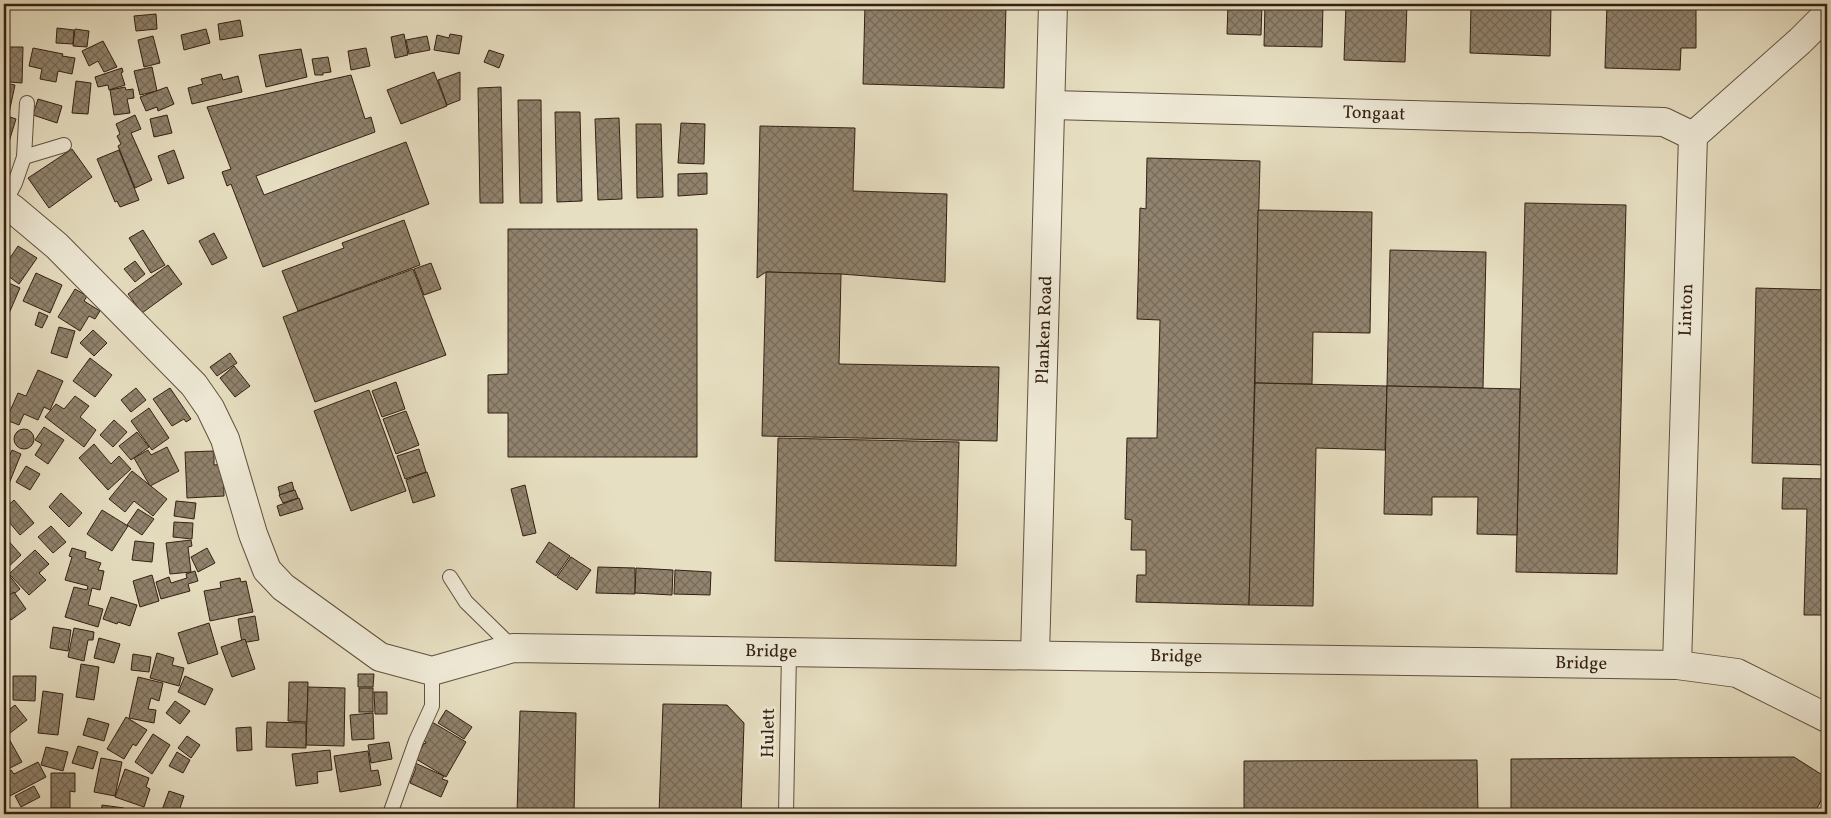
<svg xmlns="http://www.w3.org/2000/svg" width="1831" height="818" viewBox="0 0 1831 818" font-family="Vollkorn,serif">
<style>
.building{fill:url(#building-cross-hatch);stroke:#342013}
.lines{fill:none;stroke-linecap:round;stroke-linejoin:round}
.service-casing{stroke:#61503f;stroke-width:16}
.minor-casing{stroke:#61503f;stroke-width:30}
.service{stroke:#efead7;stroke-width:14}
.minor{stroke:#efead7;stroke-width:28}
.labels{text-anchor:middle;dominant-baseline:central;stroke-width:5;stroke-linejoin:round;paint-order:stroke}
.street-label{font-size:18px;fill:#342013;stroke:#efead7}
</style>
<defs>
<pattern id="building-cross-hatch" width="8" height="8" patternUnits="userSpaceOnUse" patternTransform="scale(1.25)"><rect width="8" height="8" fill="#91836e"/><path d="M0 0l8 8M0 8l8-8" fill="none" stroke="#776b59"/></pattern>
</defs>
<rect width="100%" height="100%" fill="#e7dfc2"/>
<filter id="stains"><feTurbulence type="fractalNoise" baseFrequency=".004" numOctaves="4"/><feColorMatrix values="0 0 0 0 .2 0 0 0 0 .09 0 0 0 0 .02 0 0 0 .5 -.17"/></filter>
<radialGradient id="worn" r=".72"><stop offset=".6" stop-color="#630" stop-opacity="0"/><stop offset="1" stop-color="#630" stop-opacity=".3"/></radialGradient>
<g class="building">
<polygon points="865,4 1006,4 1004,88 863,84"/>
<polygon points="1228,4 1262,4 1261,35 1227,34"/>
<polygon points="1265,4 1323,4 1322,47 1264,46"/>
<polygon points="1346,4 1407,4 1405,62 1344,60"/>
<polygon points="1471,4 1551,4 1550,56 1470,53"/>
<polygon points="1607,4 1681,4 1681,8 1696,8 1696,48 1681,48 1680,70 1605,68"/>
<polygon points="156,14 157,29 136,31 134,16"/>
<polygon points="240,20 243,36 220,40 218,24"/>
<polygon points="57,28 74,30 73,44 56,43"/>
<polygon points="75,29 89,31 87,47 73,46"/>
<polygon points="206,29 210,43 184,50 181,35"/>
<polygon points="404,34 408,55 395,58 391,37"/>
<polygon points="450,34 462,36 459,54 434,50 437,35 449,38"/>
<polygon points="153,36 160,63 144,67 138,40"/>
<polygon points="427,36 430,50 409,54 406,40"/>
<polygon points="103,41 117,67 104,72 98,61 89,66 82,51"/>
<polygon points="9,47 23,47 22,83 9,82 9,76 4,76 4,60 9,60"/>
<polygon points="33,48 63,54 62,56 75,58 72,74 58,71 56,82 40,79 42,69 29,66"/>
<polygon points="366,48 370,66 351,70 348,51"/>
<polygon points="301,49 307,77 266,87 259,55"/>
<polygon points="489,50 504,55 499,68 484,62"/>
<polygon points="328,57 331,72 323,73 323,75 315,75 312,59"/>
<polygon points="152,67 157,91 140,95 134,71"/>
<polygon points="122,68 123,72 121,73 125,85 109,90 108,85 98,87 95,77"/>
<polygon points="434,72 447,106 401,124 387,90"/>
<polygon points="460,72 460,100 447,105 438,80"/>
<polygon points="221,74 223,80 238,76 242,92 192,104 188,88 203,84 201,79"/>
<polygon points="351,75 365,119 371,117 375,132 256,176 264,195 406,142 429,204 263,267 231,184 227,186 222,172 231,169 207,107"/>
<polygon points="76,81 91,83 88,114 72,113"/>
<polygon points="4,83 15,85 9,113 4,112"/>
<polygon points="125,87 126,90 133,89 134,98 127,99 130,113 114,115 110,90"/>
<polygon points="167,87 174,104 158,111 157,107 146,111 140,97"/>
<polygon points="501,87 503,203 480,203 478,88"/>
<polygon points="38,99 62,106 57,123 33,115"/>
<polygon points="518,100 541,100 542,203 520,203"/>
<polygon points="555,112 580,112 582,201 557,202"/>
<polygon points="4,115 16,119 4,158"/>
<polygon points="135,115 141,129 131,133 152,180 135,188 118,146 121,144 117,136 120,134 116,124"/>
<polygon points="167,115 172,133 154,137 150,119"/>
<polygon points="619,118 622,199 598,200 595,119"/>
<polygon points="681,123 705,124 704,164 678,163"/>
<polygon points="636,124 661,124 663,197 637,198"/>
<polygon points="760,126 855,128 853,191 947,194 945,282 841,274 766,272 757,278"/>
<polygon points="72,149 92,177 49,208 28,178"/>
<polygon points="119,150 139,200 120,207 117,201 115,202 97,159"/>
<polygon points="174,150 184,178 168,184 158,156"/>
<polygon points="1147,158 1260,161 1249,605 1136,602 1137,575 1146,575 1146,550 1131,550 1132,520 1125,519 1127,438 1157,438 1160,320 1137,319 1140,208 1146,209"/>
<polygon points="707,173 707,194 678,196 678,174"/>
<polygon points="1525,203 1626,205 1617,574 1516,572"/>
<polygon points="1258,210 1372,212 1370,333 1313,332 1312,384 1255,383"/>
<polygon points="404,220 420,265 298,311 282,271 344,248 342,243"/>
<polygon points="508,229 697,229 697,457 508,457 508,413 488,413 488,375 508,374"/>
<polygon points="143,230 165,265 151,273 129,238"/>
<polygon points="214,233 227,258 212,265 199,241"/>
<polygon points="18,246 37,258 19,284 4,273 4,267"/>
<polygon points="1390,250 1486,252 1483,388 1387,386"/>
<polygon points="135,261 145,274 135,282 124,269"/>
<polygon points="431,263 441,289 424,295 414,269"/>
<polygon points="168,265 182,284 142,313 128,294"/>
<polygon points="413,269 446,355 315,402 283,317"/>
<polygon points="766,272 841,274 839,364 999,367 997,441 762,436"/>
<polygon points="36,273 62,285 50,313 23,301"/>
<polygon points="4,281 20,288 7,318 4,317"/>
<polygon points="1756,288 1827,290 1827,465 1752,463"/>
<polygon points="75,289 87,296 84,301 100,311 95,319 89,316 80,331 58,317"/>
<polygon points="39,312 48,316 42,328 35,325"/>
<polygon points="59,327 75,331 67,358 51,353"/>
<polygon points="93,330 107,343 94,356 80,343"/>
<polygon points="230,353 237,363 217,376 210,367"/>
<polygon points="90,358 112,375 95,397 73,381"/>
<polygon points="234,366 250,386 235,397 220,378"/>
<polygon points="38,370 63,381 50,410 44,407 38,420 24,414 19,425 6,420 18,393 26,396"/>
<polygon points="396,382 405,409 382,417 372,391"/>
<polygon points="1255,383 1387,386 1385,450 1316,448 1313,606 1249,605"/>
<polygon points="1387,386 1520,389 1517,535 1477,534 1478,497 1432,497 1432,515 1384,514"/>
<polygon points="136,388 146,400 131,412 121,400"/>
<polygon points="170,388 191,419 186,422 184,419 172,426 153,399"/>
<polygon points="369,390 406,491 351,511 314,411"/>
<polygon points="75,396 89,406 80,417 96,430 84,447 45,417 56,404 64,409"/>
<polygon points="149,408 169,438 152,450 131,421"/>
<polygon points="406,411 419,445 396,454 383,419"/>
<polygon points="114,420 127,432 113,447 100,435"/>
<polygon points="44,427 64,440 48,464 35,455 42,444 35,440"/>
<circle cx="24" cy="439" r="10"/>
<polygon points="137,432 149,447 131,460 119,446"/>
<polygon points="778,438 959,442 956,566 775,561"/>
<polygon points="94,444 111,464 119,456 131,469 108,490 79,458"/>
<polygon points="167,447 179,471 150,486 134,458 148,450 151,455"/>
<polygon points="419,449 426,472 405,479 397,456"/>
<polygon points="12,450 21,454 4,496 4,457 8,459"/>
<polygon points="214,451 214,465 223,464 224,496 187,498 185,452"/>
<polygon points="26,466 40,474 30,490 16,482"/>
<polygon points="132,471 167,499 153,516 134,501 125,512 109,499"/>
<polygon points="427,472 435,496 413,503 406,480"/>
<polygon points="1783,478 1827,479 1827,615 1804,615 1807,509 1782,509"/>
<polygon points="292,482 294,490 280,495 278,487"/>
<polygon points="525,485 536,533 523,536 511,489"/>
<polygon points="295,490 298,498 283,503 279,495"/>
<polygon points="61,493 82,513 69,527 49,507"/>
<polygon points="299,498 303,509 280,516 277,506"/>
<polygon points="14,500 34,523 20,535 4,516 4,509"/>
<polygon points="176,501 196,503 194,519 174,516"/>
<polygon points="138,509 154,519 142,535 127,525"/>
<polygon points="102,510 128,526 112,551 87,534"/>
<polygon points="174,522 193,523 192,539 173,537"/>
<polygon points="51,526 66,542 53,553 38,537"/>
<polygon points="5,537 21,555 6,569 4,567"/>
<polygon points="191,540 192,546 188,547 191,572 170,574 166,543"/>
<polygon points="135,541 154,543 152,562 132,560"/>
<polygon points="549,542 570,556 556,576 536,562"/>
<polygon points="72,548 86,552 85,558 101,563 98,570 104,571 100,590 92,588 88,605 103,609 98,627 65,617 74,587 87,590 88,586 65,580 72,557 69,556"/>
<polygon points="207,548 215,563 198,572 191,557"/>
<polygon points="35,550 49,564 39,573 46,580 29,595 9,574"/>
<polygon points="571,557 591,570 577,590 557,577"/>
<polygon points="598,567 635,568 635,594 596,593"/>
<polygon points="636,568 673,570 672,595 635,593"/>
<polygon points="4,569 20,589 4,602"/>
<polygon points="675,570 711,572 710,595 674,594"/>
<polygon points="195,571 198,581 188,584 190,591 161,599 156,582 169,577 171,583 187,578 186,574"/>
<polygon points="152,575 159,601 140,607 133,581"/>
<polygon points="240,578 241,582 246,581 253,612 210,621 204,591 221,588 220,582"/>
<polygon points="14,592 26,609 11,620 4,610 4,599"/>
<polygon points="111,597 137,605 130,626 118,622 117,624 103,619"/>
<polygon points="255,616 259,640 242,643 238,619"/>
<polygon points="209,623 218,654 188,664 178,633"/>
<polygon points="53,627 71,630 68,651 50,648"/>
<polygon points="74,628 94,632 93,640 88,640 84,661 68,657"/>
<polygon points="99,638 120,644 114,663 94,658"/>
<polygon points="245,639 255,669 232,677 221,647"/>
<polygon points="157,653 174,658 172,665 184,668 179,686 150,678"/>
<polygon points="133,654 151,657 149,672 131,670"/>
<polygon points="81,664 99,667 94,700 76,697"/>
<polygon points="358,674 374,674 373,687 358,687"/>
<polygon points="13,676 36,676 35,701 13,700"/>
<polygon points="185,676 213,689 205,705 178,692"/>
<polygon points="138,677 163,683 159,701 151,698 148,709 156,710 154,723 129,718"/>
<polygon points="289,682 308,682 307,722 288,721"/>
<polygon points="308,687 345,688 344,746 306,745"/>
<rect x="359" y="688" width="14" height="24"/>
<polygon points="43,691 63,694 58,735 38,733"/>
<polygon points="374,692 387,692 387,714 375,714"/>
<polygon points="4,701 10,709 15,705 27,720 10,733 4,724"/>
<polygon points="175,701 190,711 180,724 166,713"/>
<polygon points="663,704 727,705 744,723 741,814 659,814"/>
<polygon points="446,710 472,727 464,739 438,723"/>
<polygon points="520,711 576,713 574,814 517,814"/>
<polygon points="373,713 374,739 352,740 350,715"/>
<polygon points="126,717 147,730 136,746 133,744 124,759 107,749"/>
<polygon points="88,718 109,724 104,741 83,735"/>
<polygon points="267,722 306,723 306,748 266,747"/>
<polygon points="432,722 466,742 446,777 416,759 424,743 425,744 426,742 422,740"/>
<polygon points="251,727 252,750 237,751 236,728"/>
<polygon points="4,730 22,762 4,771"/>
<polygon points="153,734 170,745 152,774 135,762"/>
<polygon points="187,736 200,745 191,758 178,748"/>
<polygon points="389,742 392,759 371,763 368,745"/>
<polygon points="78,746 98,752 93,769 72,763"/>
<polygon points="46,747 68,752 63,771 41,765"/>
<polygon points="330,750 332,770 317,772 318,783 296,786 292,754"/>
<polygon points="368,751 371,771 378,770 381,785 340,792 334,756"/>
<polygon points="177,752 190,760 183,773 169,766"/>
<polygon points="1794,757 1827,778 1827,789 1814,814 1511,814 1511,759"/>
<polygon points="101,758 122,762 115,796 94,792"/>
<polygon points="1477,760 1478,814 1244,814 1244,761"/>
<polygon points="38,762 46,777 6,798 4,793 4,774 11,770 14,774"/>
<polygon points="415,763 444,776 442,779 448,781 441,797 410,783 416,768 413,767"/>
<polygon points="125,769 149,778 146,787 150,789 144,807 115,797"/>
<polygon points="51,773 75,773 75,792 70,791 70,808 51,808"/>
<polygon points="34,786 40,797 21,807 15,796"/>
<polygon points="169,791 184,796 178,814 162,810"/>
<polygon points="102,805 124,808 123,814 101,814"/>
</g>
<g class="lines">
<g class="service-casing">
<g id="service">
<polyline points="24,157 64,145"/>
<polyline points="4,204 15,183 24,157 27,103"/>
<polyline points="450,577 466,602 513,648"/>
<polyline points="390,814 416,741 432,706 432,671"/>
<polyline points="786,814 789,652"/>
</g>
</g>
<g class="minor-casing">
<g id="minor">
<polyline points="1052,105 1664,122 1693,136"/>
<polyline points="4,203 13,209 57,246 194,385 210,408 225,439 253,534 267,570 283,587 380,657 432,671 513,648 1677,665 1737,673 1827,718"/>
<polyline points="1035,655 1053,4"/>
<polyline points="1677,665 1693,136 1800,41 1827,14"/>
</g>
</g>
<use href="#service" class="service"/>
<use href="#minor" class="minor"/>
</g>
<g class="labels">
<g class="street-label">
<text transform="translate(1374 114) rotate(2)">Tongaat</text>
<text transform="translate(1687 310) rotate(-88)">Linton</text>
<text transform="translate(1045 330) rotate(-88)">Planken Road</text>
<text transform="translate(771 652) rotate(1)">Bridge</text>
<text transform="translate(1176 657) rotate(1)">Bridge</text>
<text transform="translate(1581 664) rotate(1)">Bridge</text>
<text transform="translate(769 733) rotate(-89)">Hulett</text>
</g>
</g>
<rect width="1831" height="818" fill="none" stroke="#e7dfc2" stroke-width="20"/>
<rect x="5" y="5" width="1821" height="808" fill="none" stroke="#342013" stroke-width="2.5"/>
<rect x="10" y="10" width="1811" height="798" fill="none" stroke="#342013"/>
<rect width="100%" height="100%" filter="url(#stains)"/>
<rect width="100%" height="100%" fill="url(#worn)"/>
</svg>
